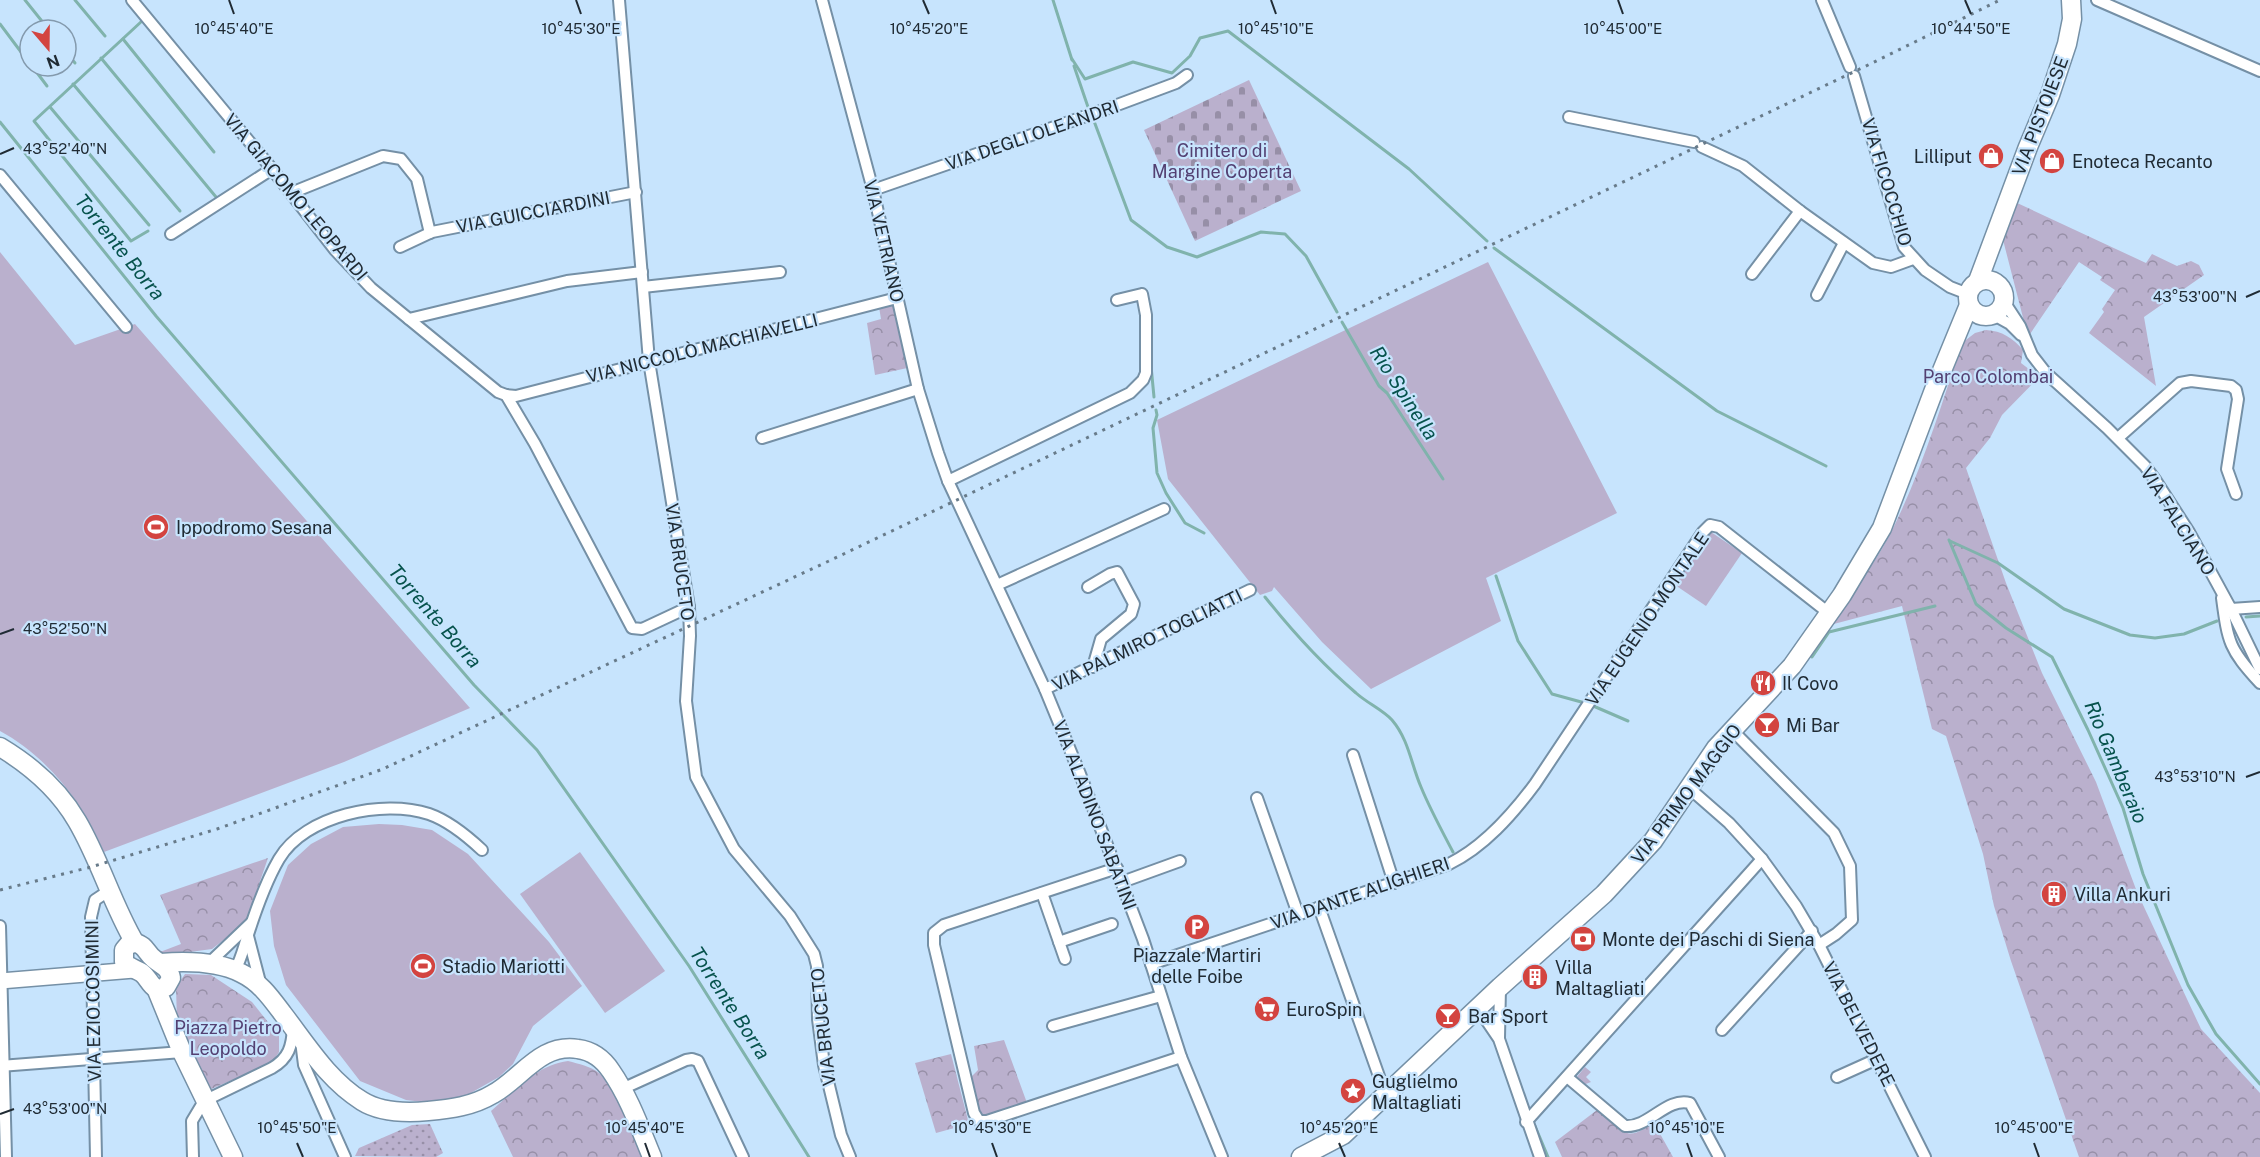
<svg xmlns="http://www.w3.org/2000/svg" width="2260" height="1157" viewBox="0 0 2260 1157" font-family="'Public Sans',sans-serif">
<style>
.grass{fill:#bab0cd}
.cemetery{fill:url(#cemetery-stones)}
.park{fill:url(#park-crowns)}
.garden{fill:url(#garden-dots)}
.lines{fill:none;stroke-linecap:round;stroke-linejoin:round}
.stream{stroke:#80b3ac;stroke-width:3}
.minor-casing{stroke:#7590a6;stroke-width:14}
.secondary-casing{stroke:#7590a6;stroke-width:18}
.primary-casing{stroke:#7590a6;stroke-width:21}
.minor{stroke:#fff;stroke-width:10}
.secondary{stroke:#fff;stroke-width:15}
.primary{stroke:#fff;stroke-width:18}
.rail{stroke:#687b8a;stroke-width:3;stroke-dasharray:3 6;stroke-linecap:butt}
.ticks{fill:none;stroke:#202b34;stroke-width:2}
.labels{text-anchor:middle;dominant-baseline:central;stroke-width:4.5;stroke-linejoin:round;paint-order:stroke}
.street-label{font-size:18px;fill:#202b34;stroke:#c7e4fd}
.park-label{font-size:18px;fill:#534072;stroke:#c7e4fd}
.poi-label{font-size:18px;fill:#202b34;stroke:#c7e4fd;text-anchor:start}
.water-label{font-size:20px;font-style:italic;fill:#07534d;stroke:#c7e4fd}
.ticks-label{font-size:15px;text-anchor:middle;fill:#202b34;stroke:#c7e4fd;stroke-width:4.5;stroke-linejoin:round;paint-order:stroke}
</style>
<defs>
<pattern id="cemetery-stones" width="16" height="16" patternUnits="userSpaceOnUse" patternTransform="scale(1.5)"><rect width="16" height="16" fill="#bab0cd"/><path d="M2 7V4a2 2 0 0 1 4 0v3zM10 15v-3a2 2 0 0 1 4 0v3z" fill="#978fa7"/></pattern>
<pattern id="park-crowns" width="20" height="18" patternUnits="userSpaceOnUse" patternTransform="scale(1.5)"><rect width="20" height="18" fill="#bab0cd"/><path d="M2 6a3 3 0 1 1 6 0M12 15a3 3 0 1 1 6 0" fill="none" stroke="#978fa7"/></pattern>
<pattern id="garden-dots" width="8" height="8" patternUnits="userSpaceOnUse" patternTransform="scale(1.5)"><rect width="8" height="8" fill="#bab0cd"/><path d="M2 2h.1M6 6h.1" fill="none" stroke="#978fa7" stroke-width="1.8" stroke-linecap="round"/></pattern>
</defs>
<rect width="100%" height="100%" fill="#c7e4fd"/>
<g class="grass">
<path d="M0,252L75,345L135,324L470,708L344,762L104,852C83,803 48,757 0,731Z"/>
<polygon points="1488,262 1617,513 1486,578 1501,621 1371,689 1322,642 1274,587 1272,591 1260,595 1168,479 1157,420"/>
<polygon points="1711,532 1742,553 1706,606 1675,585"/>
<polygon points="379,824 402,825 432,830 468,854 549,942 582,986 533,1026 513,1064 499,1077 469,1094 455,1098 423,1102 406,1100 360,1081 286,985 274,946 270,911 288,865 311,844 343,827"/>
<polygon points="580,852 665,971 605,1013 520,894"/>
<polygon points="1585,1067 1591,1072 1586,1077 1591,1082 1583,1085 1576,1078"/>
</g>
<polygon class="cemetery" points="1249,80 1301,191 1195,241 1144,130"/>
<g class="park">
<polygon points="2015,202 2146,263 2152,254 2177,266 2191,261 2199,265 2204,275 2144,317 2156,386 2089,333 2104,312 2102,309 2115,290 2100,280 2102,277 2079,262 2028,337 2002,236"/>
<polygon points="893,304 897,310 912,367 875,375 867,323 881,319 879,307"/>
<path d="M1986,330C2002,331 2013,338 2023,350L2021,363L2039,377L2002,415L1990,438L1966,468L2006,583L2042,673L2096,782L2137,892L2201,1029L2260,1093V1157H2079L2011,961L1994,906L1983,854L1946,736L1932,729L1902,606L1830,625C1853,591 1880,558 1897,520C1924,463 1942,403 1962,343L1975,333Z"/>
<polygon points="268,858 247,919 230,935 212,949 168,955 160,952 181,944 160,895"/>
<polygon points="185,974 211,975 252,1002 279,1036 279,1052 272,1063 209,1090 177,1021 176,987"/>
<polygon points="1004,1040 1027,1103 985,1116 980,1112 971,1077 978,1070 974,1046"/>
<polygon points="951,1054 969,1124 936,1133 915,1063"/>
<path d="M568,1061C579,1064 590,1066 599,1073C621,1090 633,1132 644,1157H513L491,1111C515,1091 536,1065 568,1061Z"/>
<path d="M1597,1110L1624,1132C1635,1137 1644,1128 1654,1123L1673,1157H1562L1555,1142Z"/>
</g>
<polygon class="garden" points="430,1124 443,1153 436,1157 355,1156 359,1148 412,1125"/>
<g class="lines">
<g class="stream">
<polyline points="25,0 49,30"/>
<polyline points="75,0 105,36"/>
<polyline points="1053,0 1072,60"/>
<polyline points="142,21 34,121 131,241 148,231"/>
<polyline points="0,24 30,64"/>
<polyline points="123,39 214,152"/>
<polyline points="66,52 75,63"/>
<polyline points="101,58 216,197"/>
<polyline points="1072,59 1085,79 1133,62 1172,73 1190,56 1200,38 1228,31 1409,169 1487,241"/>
<polyline points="32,66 47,86"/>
<polyline points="1074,66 1088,107"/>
<polyline points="73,84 180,211"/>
<polyline points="50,107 149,225"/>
<polyline points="1094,121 1131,220 1167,247 1197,257 1261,232 1285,234 1306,256 1337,312"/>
<polyline points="0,122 156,316 474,685 537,750 689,966 809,1157"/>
<polyline points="1494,248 1717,411 1826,466"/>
<polyline points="1342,322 1379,386 1387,393 1443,479"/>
<polyline points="1151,366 1154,397"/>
<polyline points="1156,410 1157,415 1153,428 1157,473 1166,493 1185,523 1204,533"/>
<polyline points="1949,540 1976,604 2006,628 2052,657 2088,730 2123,808 2143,874 2188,985 2216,1034 2260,1084"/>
<polyline points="1950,541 1998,563 2064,609 2130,635 2155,638 2184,634 2217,621"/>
<polyline points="1496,576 1518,641 1552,694 1585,703"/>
<path d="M1265,597C1292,631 1323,665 1356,693C1367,703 1383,710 1392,720C1409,740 1411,764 1421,787C1430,809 1442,831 1453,852"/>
<polyline points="2246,617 2260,616"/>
<polyline points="1812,657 1829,632 1935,606"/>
<polyline points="1591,705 1628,721"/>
<polyline points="1535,1126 1548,1157"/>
</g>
<g class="minor-casing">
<g id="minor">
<polyline points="132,0 272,169 335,250 371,288 498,392 506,395 535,444 632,628 642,629 689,607"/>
<polyline points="619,0 649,361 689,607 690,636 686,701 696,777 734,849 790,916 814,954 817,966 818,1019 824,1065 841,1135 850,1157"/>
<polyline points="822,0 873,190 918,389 938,453 948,481 1045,689 1080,774 1143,939 1181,1057 1222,1157"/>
<polyline points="1822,0 1850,67"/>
<polyline points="2097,0 2260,71"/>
<polyline points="1854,76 1904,247 1925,270 1950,287 1968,294"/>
<polyline points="1569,117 1694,142"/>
<polyline points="1702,147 1743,166 1800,211 1873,263 1891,267 1913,259"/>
<polyline points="0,175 126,327"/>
<polyline points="873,190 1109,108 1176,83 1187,75"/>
<polyline points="291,193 383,156 401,159 417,179 430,233"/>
<polyline points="171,234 272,169"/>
<polyline points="400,247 432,232 636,192"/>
<polyline points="1752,274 1800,211"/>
<polyline points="643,287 780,272"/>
<polyline points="1817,295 1844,243"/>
<polyline points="2003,300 2020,326 2032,355 2046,373 2107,428 2145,466 2156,481 2189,532 2231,609 2260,669"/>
<polyline points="1992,314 2010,324 2021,335"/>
<polyline points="409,319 567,281 642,272"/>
<polyline points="506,395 516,396 897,298"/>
<polyline points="762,438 918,389"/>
<polyline points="2118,438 2180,383 2191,381 2231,386 2236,390 2238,399 2227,469 2236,494"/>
<polyline points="948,481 1130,393 1143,380 1146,373 1146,315 1142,294 1117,300"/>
<polyline points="997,585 1164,509"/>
<polyline points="1088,587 1110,574 1117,572 1134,604 1131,614 1101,639 1093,667"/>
<path d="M2222,598C2228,643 2229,649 2260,683"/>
<polyline points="2231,609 2260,607"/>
<polyline points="1045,689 1250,590"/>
<polyline points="1732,730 1834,833 1850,866 1852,920 1836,934 1819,945"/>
<polyline points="1353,755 1394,883"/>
<polyline points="1689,788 1729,823 1762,859 1796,906 1819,945 1925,1157"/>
<polyline points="1257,798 1298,914"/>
<polyline points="1117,868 944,925 934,933 934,945 974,1113 979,1121 987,1121 1181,1057"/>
<polyline points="1122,882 1180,861"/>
<polyline points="1042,893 1065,959"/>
<polyline points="1319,907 1386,1096"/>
<polyline points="0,926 6,1157"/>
<polyline points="248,936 261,986"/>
<polyline points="1059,942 1112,924"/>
<polyline points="208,964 251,923"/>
<path d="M1151,964L1449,864C1484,847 1512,815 1535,784L1703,532L1710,525L1719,527L1830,614"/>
<path d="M235,970C240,961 242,954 245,944C253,918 265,883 279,859C305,815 383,799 429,814C449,821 466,835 482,850"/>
<polyline points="1478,1008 1499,1039 1540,1157"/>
<polyline points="1053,1026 1161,996"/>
<polyline points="1722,1030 1812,931"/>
<polyline points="1499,1038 1500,987"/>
<polyline points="301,1041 304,1065 345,1157"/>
<polyline points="0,1066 182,1052"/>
<path d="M1567,1077L1625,1126C1649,1128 1666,1097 1690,1103L1719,1157"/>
<polyline points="1837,1077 1877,1059"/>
<polyline points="622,1089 686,1060 692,1059 698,1061 743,1157"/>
<polyline points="1526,1122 1762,859"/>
<polyline points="96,1157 91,917 95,900 110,890"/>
<path d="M193,1157L192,1121L204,1101L272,1068C289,1058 292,1046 293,1028"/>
</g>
</g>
<g class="secondary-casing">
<polyline id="secondary" points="0,981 134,970"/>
</g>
<g class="primary-casing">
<g id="primary">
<circle cx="1986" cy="298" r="18"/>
<polyline points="1978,281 2028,147 2050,95 2067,44 2072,19 2071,0"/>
<path d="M0,747C30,765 59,790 77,821C100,860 112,904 135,943"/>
<path d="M135,943C146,945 146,953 154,959C162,966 169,967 171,978L166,987C151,993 151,980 142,973C136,969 129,968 124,962V950L129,944Z"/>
<path d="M161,963C187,961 217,961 241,973C260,982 271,998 283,1014C307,1045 328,1080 362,1101C381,1113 406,1113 428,1111C451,1109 473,1106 493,1094C522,1078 540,1043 578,1049C593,1051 603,1059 611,1071C629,1097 640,1128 652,1157"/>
<polyline points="156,988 182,1052 233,1157"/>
<polyline points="1301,1157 1343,1135 1500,987 1604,894 1653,841 1716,748 1792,666 1842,595 1882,528 1934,390 1969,305"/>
</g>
</g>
<use href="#minor" class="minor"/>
<use href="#secondary" class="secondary"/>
<use href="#primary" class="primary"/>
<polyline class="rail" points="0,890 91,867 217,829 383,769 831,560 1864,67 2000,0"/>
</g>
<path class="ticks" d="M229,0L234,14M576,0L581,14M923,0L929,14M1271,0L1276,14M1618,0L1623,14M1965,0L1971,14M0,154L14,148M2246,297L2260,291M0,634L14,629M2246,777L2260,772M0,1114L14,1109M297,1143L303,1157M645,1143L650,1157M992,1143L997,1157M1339,1143L1345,1157M1687,1143L1692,1157M2034,1143L2039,1157"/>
<defs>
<g id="shop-disc" transform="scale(1.35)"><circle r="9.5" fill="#d34440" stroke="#c7e4fd"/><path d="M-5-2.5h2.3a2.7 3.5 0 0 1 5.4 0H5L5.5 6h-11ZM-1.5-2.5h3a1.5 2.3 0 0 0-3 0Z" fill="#fff"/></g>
<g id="stadium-disc" transform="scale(1.35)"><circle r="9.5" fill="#d34440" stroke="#c7e4fd"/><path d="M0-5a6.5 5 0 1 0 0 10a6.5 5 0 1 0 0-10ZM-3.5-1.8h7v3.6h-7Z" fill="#fff"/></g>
<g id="restaurant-disc" transform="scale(1.35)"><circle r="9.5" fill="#d34440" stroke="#c7e4fd"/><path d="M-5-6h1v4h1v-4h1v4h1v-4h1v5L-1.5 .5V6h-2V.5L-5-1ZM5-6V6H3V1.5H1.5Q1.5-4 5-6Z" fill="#fff"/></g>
<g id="bar-disc" transform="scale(1.35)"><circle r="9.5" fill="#d34440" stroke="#c7e4fd"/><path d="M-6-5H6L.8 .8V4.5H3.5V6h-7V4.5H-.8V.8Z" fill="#fff"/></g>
<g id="building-disc" transform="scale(1.35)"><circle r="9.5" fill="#d34440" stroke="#c7e4fd"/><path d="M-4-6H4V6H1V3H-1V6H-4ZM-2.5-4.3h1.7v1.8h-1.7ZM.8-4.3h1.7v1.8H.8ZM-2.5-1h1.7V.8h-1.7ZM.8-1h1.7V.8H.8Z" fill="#fff"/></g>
<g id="parking-disc" transform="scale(1.35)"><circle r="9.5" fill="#d34440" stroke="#c7e4fd"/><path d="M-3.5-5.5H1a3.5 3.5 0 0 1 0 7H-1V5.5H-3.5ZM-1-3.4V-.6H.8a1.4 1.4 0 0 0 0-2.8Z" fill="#fff"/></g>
<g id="bank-disc" transform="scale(1.35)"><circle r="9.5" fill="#d34440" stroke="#c7e4fd"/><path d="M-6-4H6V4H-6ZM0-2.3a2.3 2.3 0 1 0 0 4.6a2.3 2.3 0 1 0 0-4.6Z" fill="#fff"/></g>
<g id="supermarket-disc" transform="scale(1.35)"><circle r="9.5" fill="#d34440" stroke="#c7e4fd"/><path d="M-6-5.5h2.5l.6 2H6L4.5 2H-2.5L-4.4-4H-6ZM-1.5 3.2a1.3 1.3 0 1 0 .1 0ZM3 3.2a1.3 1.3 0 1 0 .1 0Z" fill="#fff"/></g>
<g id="sight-disc" transform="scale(1.35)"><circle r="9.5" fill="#d34440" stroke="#c7e4fd"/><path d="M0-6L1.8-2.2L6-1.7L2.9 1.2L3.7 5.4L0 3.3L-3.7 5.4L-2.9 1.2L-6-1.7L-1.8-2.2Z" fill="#fff"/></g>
</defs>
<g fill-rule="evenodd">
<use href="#shop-disc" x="1991" y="156"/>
<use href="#shop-disc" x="2052" y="161"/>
<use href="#stadium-disc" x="156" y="527"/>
<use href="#restaurant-disc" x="1763" y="683"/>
<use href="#bar-disc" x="1767" y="725"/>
<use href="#building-disc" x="2054" y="894"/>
<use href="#parking-disc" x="1197" y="927"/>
<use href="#bank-disc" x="1583" y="939"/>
<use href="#stadium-disc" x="423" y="966"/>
<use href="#building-disc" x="1535" y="977"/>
<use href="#supermarket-disc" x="1267" y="1009"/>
<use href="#bar-disc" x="1448" y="1016"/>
<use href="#sight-disc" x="1353" y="1091"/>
</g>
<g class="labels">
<g class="street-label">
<text transform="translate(2040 116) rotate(-69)">VIA PISTOIESE</text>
<text transform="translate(1032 135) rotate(-19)">VIA DEGLI OLEANDRI</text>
<text transform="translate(1887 182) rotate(73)">VIA FICOCCHIO</text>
<text transform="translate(296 197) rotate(50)">VIA GIACOMO LEOPARDI</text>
<text transform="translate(533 212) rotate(-11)">VIA GUICCIARDINI</text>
<text transform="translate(884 241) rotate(77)">VIA VETRIANO</text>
<text transform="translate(702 348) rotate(-14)">VIA NICCOLÒ MACHIAVELLI</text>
<text transform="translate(2178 521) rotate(58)">VIA FALCIANO</text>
<text transform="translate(680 562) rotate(82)">VIA BRUCETO</text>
<text transform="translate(1647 619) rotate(-56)">VIA EUGENIO MONTALE</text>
<text transform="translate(1147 640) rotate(-26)">VIA PALMIRO TOGLIATTI</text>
<text transform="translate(1686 794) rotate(-53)">VIA PRIMO MAGGIO</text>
<text transform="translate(1095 815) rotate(69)">VIA ALADINO SABATINI</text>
<text transform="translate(1360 893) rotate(-19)">VIA DANTE ALIGHIERI</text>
<text transform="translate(93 1001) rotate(-91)">VIA EZIO COSIMINI</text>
<text transform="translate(1859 1024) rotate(63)">VIA BELVEDERE</text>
<text transform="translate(823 1027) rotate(-96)">VIA BRUCETO</text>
</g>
<g class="park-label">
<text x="1222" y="150">Cimitero di<tspan x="1222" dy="21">Margine Coperta</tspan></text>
<text x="1988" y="376">Parco Colombai</text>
<text x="228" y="1027">Piazza Pietro<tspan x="228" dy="21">Leopoldo</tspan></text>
</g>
<g class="poi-label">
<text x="1972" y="156" text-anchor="end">Lilliput</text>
<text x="2072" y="161">Enoteca Recanto</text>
<text x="176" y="527">Ippodromo Sesana</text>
<text x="1782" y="683">Il Covo</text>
<text x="1786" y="725">Mi Bar</text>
<text x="2074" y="894">Villa Ankuri</text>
<text x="1602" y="939">Monte dei Paschi di Siena</text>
<text x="1197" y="955" text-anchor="middle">Piazzale Martiri<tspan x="1197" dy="21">delle Foibe</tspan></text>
<text x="442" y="966">Stadio Mariotti</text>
<text x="1555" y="967">Villa<tspan x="1555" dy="21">Maltagliati</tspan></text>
<text x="1286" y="1009">EuroSpin</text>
<text x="1468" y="1016">Bar Sport</text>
<text x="1372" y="1081">Guglielmo<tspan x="1372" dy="21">Maltagliati</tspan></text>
</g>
<g class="water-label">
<text transform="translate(120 247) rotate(51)">Torrente Borra</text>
<text transform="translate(1404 393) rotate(57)">Rio Spinella</text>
<text transform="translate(435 616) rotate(49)">Torrente Borra</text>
<text transform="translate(2116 762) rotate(67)">Rio Gamberaio</text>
<text transform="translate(730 1003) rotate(57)">Torrente Borra</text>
</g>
</g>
<g class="ticks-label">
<text x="234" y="34">10°45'40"E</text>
<text x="581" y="34">10°45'30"E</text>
<text x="929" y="34">10°45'20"E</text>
<text x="1276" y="34">10°45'10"E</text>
<text x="1623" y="34">10°45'00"E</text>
<text x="1971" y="34">10°44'50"E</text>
<text x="65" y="154">43°52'40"N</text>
<text x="2195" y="302">43°53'00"N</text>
<text x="65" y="634">43°52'50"N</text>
<text x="2195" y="782">43°53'10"N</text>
<text x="65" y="1114">43°53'00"N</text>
<text x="297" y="1133">10°45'50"E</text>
<text x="645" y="1133">10°45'40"E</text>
<text x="992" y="1133">10°45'30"E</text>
<text x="1339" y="1133">10°45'20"E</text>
<text x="1687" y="1133">10°45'10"E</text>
<text x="2034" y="1133">10°45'00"E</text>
</g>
<g transform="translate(48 48) rotate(160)"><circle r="28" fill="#c7e4fd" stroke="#849aad" stroke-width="1.5"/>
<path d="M0-4.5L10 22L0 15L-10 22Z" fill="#d34440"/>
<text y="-9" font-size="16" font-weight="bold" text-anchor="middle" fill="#202b34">N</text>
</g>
</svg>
